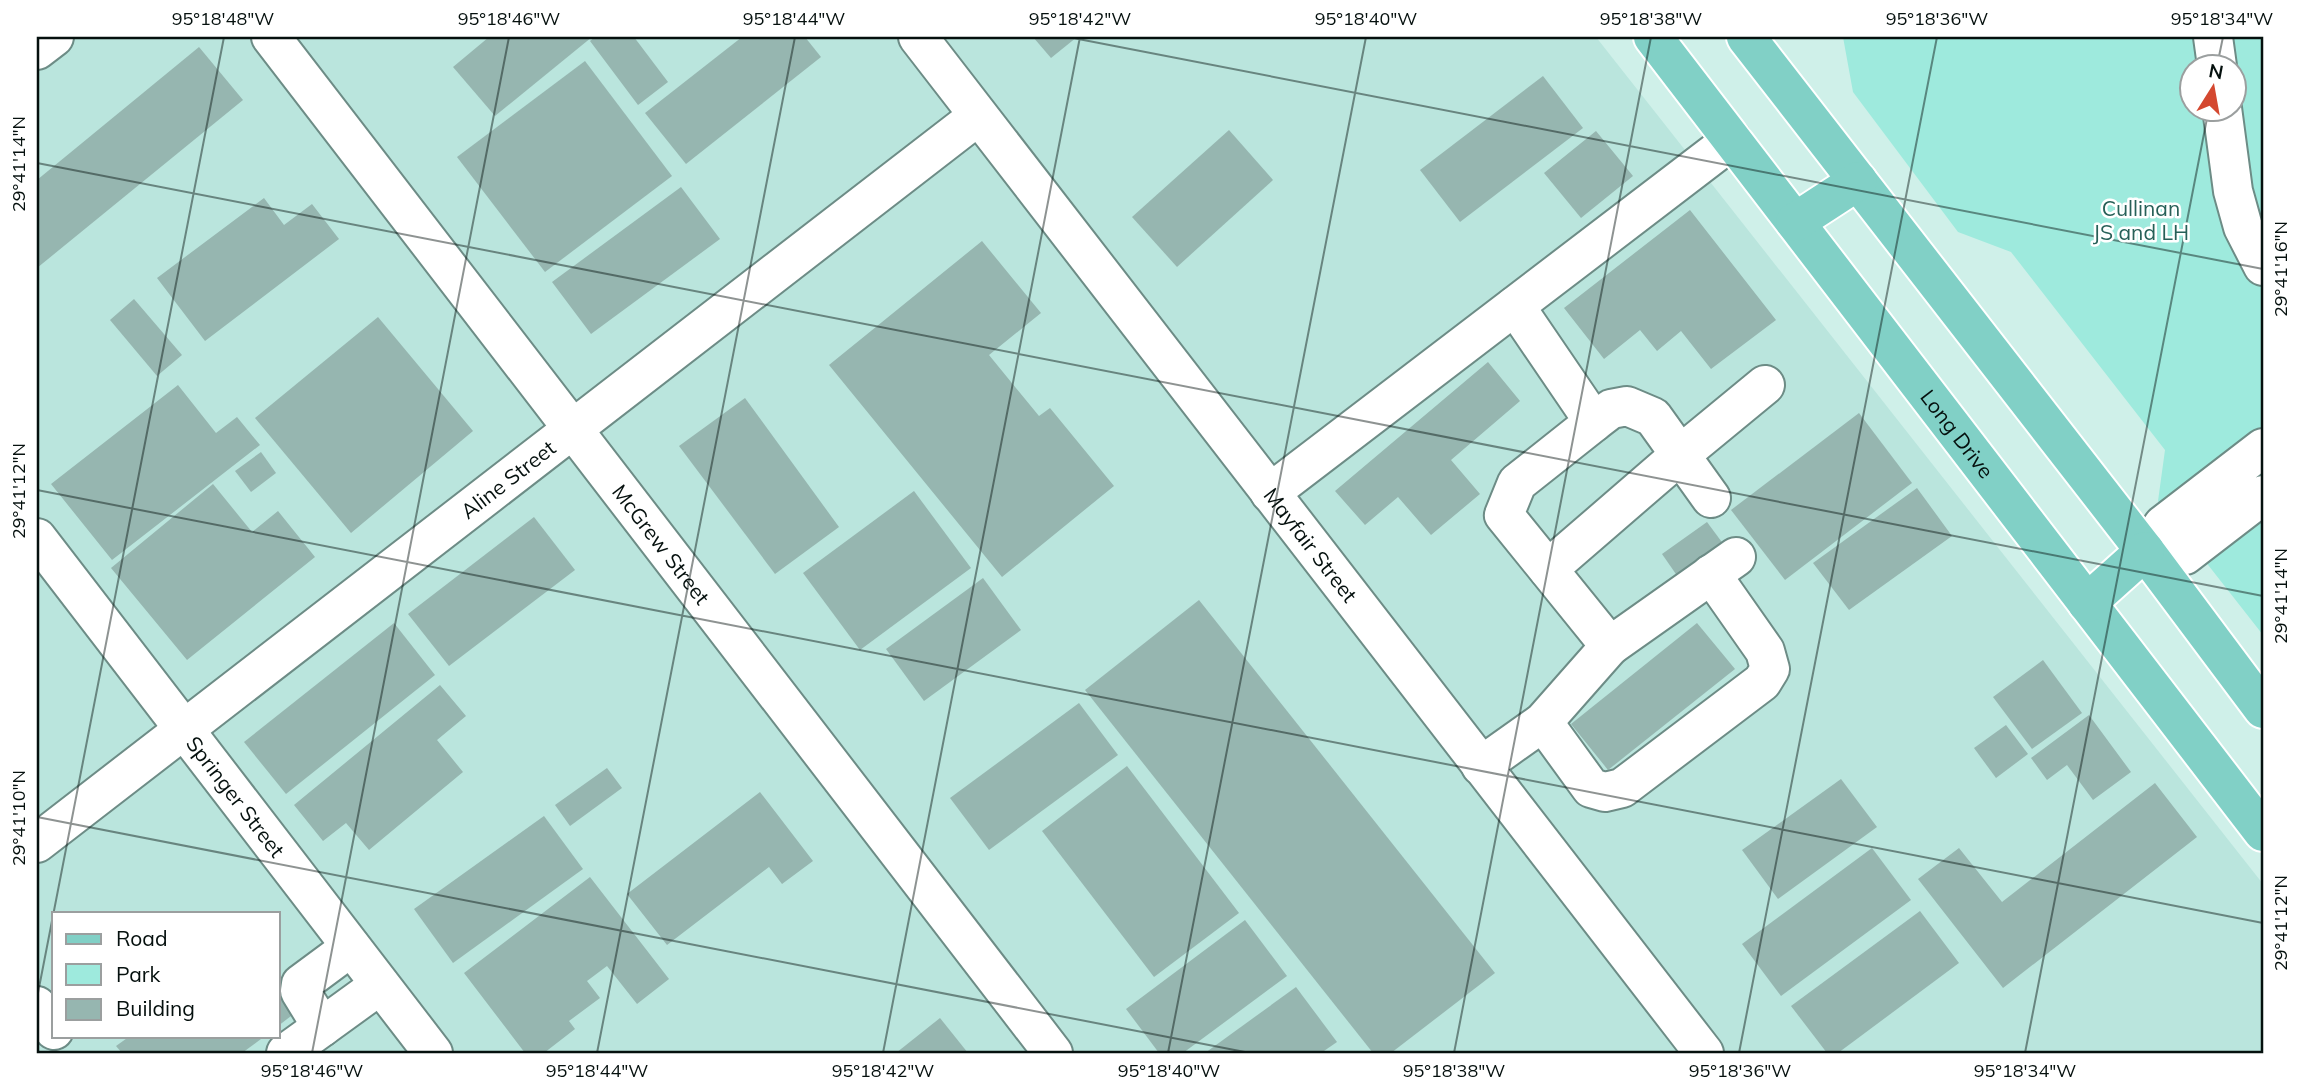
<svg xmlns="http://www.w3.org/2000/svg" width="2300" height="1090" viewBox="0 0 2300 1090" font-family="Mulish,sans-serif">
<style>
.built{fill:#bae5dd;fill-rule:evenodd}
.green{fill:#9eeadd;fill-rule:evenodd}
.building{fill:#96b6b0}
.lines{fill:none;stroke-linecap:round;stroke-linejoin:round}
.minor-casing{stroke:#6d8c86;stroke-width:42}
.major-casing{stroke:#fff;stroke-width:42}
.minor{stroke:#fff;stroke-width:38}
.major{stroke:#81d0c6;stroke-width:38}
.ticks{fill:none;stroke:#05100e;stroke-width:2;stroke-opacity:0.45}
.labels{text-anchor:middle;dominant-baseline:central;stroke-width:5;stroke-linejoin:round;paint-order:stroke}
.park-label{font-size:21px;fill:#276058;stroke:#fff}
.street-label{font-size:21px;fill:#05100e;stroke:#fff}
.neatline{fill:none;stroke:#05100e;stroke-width:2.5}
.ticks-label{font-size:18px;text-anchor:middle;fill:#05100e}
</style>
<rect width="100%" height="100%" fill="#cff0e9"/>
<path class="built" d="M37,37H1596L2263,884V1053H37ZM54,913H278V1036H54Z"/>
<path class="green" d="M1843,37H2263V635L2158,501L2165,450L2011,252L1958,232L1853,92ZM2192,66H2234V108H2192Z"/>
<g class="building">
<polygon points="489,37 592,37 495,116 453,67"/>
<polygon points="595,37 634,37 668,82 638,105 590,41"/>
<polygon points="742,37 805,37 821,57 686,164 645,113"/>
<polygon points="1033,37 1077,37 1051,58"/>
<polygon points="199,47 243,100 37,268 37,180"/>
<polygon points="585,61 672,176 545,272 457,157"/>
<polygon points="1543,76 1583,128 1460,222 1420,170"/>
<polygon points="1229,130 1273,180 1177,267 1132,217"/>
<polygon points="1596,131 1633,176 1581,218 1544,173"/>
<polygon points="681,187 720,239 591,334 552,282"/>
<polygon points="264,198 284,225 312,204 339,239 205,341 157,278"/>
<polygon points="1690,210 1776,320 1711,369 1681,331 1657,351 1640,330 1604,359 1564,308"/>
<polygon points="982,241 1041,313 989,355 1039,416 1050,408 1114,486 1002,577 829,365"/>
<polygon points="134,299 182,355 157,376 110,320"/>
<polygon points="378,317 473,431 351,533 255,418"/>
<polygon points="1488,362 1520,401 1451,460 1480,494 1431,535 1398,497 1365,525 1335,491"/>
<polygon points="178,385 216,433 237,417 260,445 112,560 51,484"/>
<polygon points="745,398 839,527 775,574 679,446"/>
<polygon points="1859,413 1912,483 1785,580 1731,510"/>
<polygon points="261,452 276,473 251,492 235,471"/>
<polygon points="213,484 252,532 278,511 315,557 187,660 111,568"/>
<polygon points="1917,488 1952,536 1849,610 1813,563"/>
<polygon points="914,491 971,568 860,650 803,573"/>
<polygon points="534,517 575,570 449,666 408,614"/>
<polygon points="1707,522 1724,545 1678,577 1662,554"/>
<polygon points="983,578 1021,630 924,701 886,649"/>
<polygon points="1199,600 1495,973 1391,1053 1373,1053 1085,690"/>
<polygon points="394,623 435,675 286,794 244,742"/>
<polygon points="1697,623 1735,669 1608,770 1571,724"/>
<polygon points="2043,660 2082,713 2032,749 1993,697"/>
<polygon points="440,685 466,716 437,740 463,772 369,850 346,823 323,841 294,805"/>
<polygon points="1079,703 1118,755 989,850 950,798"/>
<polygon points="2089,715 2131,772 2093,800 2067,765 2047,780 2031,758"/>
<polygon points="2006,725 2028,754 1996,778 1974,748"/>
<polygon points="1127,766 1239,913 1154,977 1042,831"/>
<polygon points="607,768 622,788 570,826 555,805"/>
<polygon points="1841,779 1877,827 1778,899 1742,850"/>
<polygon points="2155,783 2197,837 2003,988 1918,879 1959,848 2002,902"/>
<polygon points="760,792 813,861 782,884 769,867 667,945 627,894"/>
<polygon points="544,816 583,869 453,963 414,909"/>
<polygon points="1872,848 1911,900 1781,996 1742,944"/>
<polygon points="590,877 669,979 637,1004 607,966 587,981 600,998 569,1021 575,1029 544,1053 525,1053 464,973"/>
<polygon points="1920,911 1959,963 1838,1053 1827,1053 1791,1006"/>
<polygon points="1245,920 1287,976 1183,1053 1159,1053 1126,1009"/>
<polygon points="1296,987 1337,1042 1321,1053 1205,1053"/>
<polygon points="278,992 295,1013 278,1026"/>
<polygon points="940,1018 968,1053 896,1053"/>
<polygon points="130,1036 265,1036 242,1053 122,1053 116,1046"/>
</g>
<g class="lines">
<g class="minor-casing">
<g id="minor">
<path id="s1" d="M271,37L1053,1053"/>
<path id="s2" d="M918,37L1704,1053"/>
<polyline points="2213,37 2217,66"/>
<polyline points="37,50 54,37"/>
<polyline points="2222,108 2233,191 2243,227 2263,266"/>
<polyline points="1515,306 1594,422 1517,483 1504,515 1610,646 1736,557"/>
<polyline points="1594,422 1611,409 1627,406 1653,417 1711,498"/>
<polyline points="2263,448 2163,525 2145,551 2185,555 2263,495"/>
<polyline points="1270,493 1732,140"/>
<path id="s3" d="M37,538L433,1053"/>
<polyline points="1548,569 1680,455 1765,385"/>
<polyline points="1543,722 1591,788 1605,792 1622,788 1762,682 1770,669 1765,651 1711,574"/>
<polyline points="1481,766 1543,722 1610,646"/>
<path id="s4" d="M37,843L978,116"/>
<polyline points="37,1006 54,1030"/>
<polyline points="322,1027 300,991 301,984 351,947"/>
<polyline points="286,1053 380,985"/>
</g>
</g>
<g class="major-casing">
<g id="major">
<path id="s5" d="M1653,37L2263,832"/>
<polyline points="1746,37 2145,551 2263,709"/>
<polyline points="1795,222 1858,181"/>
<polyline points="2087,603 2145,551"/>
</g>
</g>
<use href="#minor" class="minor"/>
<use href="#major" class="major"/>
</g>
<path class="ticks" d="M1068,37L2263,269M2217,66L2223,37M37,163L2263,596M37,490L2263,923M37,817L1250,1053M37,998L224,37M312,1053L509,37M597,1053L795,37M883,1053L1080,37M1168,1053L1366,37M1454,1053L1651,37M1739,1053L1937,37M2025,1053L2209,108"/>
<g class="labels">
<g class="park-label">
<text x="2141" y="208">Cullinan<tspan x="2141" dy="24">JS and LH</tspan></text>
</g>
<g class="street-label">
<text stroke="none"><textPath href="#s5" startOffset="500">Long Drive</textPath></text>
<text stroke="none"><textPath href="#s4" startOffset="595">Aline Street</textPath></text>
<text stroke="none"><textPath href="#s1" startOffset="640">McGrew Street</textPath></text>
<text stroke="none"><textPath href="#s2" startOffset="642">Mayfair Street</textPath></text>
<text stroke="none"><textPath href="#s3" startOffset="326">Springer Street</textPath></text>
</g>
</g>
<rect width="2300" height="1090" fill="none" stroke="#ffffff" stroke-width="77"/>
<rect x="52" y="912" width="228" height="126" fill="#ffffff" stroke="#9b9f9f" stroke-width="2"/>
<rect x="66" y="934" width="35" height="10" fill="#81d0c6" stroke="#9b9f9f" stroke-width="2"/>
<text x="116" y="946" font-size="21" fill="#05100e">Road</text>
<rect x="66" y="964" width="35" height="21" fill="#9eeadd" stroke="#9b9f9f" stroke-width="2"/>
<text x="116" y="982" font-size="21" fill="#05100e">Park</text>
<rect x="66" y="999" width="35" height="21" fill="#96b6b0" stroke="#9b9f9f" stroke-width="2"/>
<text x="116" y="1016" font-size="21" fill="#05100e">Building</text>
<g transform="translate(2213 88) rotate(11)"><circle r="33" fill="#ffffff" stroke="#9b9f9f" stroke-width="2"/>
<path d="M0-5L12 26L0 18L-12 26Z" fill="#d44830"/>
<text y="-10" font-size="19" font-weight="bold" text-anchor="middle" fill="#05100e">N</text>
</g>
<rect x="38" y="38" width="2224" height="1014" class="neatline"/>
<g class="ticks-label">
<text x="223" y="25">95°18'48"W</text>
<text x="509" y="25">95°18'46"W</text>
<text x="794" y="25">95°18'44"W</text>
<text x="1080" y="25">95°18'42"W</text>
<text x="1366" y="25">95°18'40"W</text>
<text x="1651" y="25">95°18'38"W</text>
<text x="1937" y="25">95°18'36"W</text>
<text x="2222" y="25">95°18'34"W</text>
<text transform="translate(19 164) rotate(-90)" y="6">29°41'14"N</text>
<text transform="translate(2281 269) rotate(-90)" y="6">29°41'16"N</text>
<text transform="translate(19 491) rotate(-90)" y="6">29°41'12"N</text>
<text transform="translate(2281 596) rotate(-90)" y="6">29°41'14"N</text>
<text transform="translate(19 818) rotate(-90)" y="6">29°41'10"N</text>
<text transform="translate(2281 923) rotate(-90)" y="6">29°41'12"N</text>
<text x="312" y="1077">95°18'46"W</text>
<text x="597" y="1077">95°18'44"W</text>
<text x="883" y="1077">95°18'42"W</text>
<text x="1169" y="1077">95°18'40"W</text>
<text x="1454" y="1077">95°18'38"W</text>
<text x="1740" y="1077">95°18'36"W</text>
<text x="2025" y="1077">95°18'34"W</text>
</g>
</svg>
